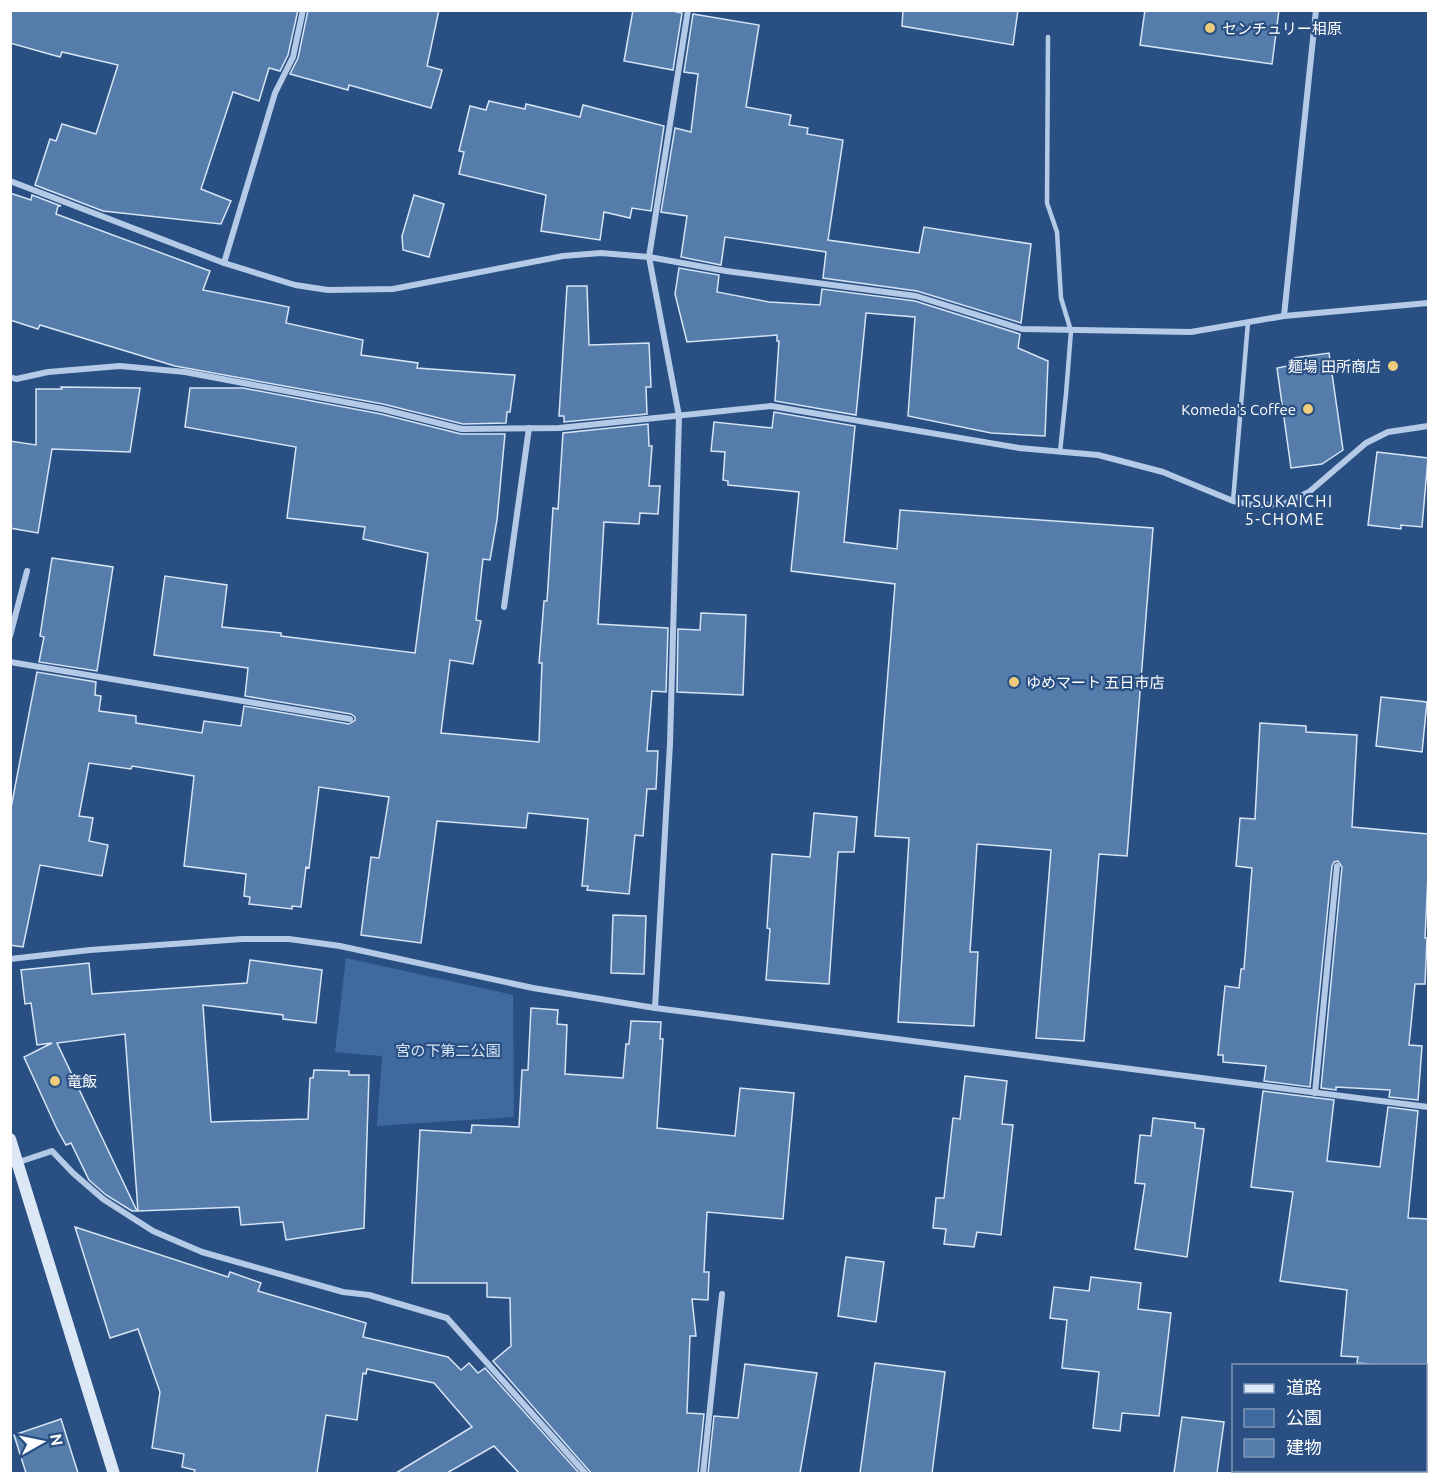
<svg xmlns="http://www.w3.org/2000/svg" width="1439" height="1484" viewBox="0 0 1439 1484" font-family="Ubuntu,'Noto Sans JP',sans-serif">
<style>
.green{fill:#3f6a9f}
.building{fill:#567cac;stroke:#d7e4f5;stroke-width:1.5}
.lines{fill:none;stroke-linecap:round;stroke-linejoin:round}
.lane{stroke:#b4cae6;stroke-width:4.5}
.street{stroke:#b4cae6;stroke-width:6}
.secondary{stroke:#dde8f6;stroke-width:12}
.poi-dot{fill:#edcd7c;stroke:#2a5083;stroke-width:2}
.labels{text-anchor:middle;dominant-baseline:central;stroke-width:4.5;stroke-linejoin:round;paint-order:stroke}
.poi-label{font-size:15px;fill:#fff;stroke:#2a5083;text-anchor:start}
.park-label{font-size:15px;fill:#d7e4f5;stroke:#2a5083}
.neighbourhood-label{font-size:16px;letter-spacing:1.5px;fill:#fff;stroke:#2a5083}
</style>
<rect width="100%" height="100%" fill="#2a5083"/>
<polygon class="green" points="346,958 513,995 514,1117 377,1126 382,1056 335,1052"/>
<g class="building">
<polygon points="10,10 298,10 288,55 280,71 269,68 259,101 233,92 201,189 231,201 221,224 103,211 35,185 50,139 56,141 62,124 96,134 118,65 62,52 60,57 10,43"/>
<polygon points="308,10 439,10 427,66 442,70 431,108 349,85 348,90 290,74 298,58"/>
<polygon points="633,10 668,10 682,13 673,70 624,61"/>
<polygon points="903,10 1018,10 1013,45 902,26"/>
<polygon points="1145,10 1279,10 1272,64 1140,45"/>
<polygon points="693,14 759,25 746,107 791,115 789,125 808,128 807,134 843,140 828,240 919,253 924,227 1031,244 1021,323 917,291 823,278 826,252 725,237 721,265 681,257 687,216 661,212 675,128 691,132 698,74 684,72"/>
<polygon points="489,101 525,109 526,104 580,117 583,105 664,126 651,211 632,208 630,218 604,212 600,240 541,231 546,195 459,174 464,152 459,151 470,106 486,110"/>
<polygon points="10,193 31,200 32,195 61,206 58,206 56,214 210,271 203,290 289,307 286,323 363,340 361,355 418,363 417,368 515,375 510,412 507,412 506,423 463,424 383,404 175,366 40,325 38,329 10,320"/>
<polygon points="414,195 444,204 429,257 403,250 402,236"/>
<polygon points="679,268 719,275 717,292 769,302 820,305 822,289 915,301 1020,334 1018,348 1048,361 1045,436 991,433 908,416 915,317 866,313 856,415 775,401 779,341 777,341 777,335 687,342 675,294"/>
<polygon points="567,286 587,286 589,345 649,343 651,387 646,387 647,414 564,422 564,416 559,416"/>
<polygon points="1329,353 1343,450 1322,464 1291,468 1277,368 1293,365 1293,358"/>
<polygon points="61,387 140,388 130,452 52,449 38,533 10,528 10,441 36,445 36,389 62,389"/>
<polygon points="190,388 243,388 381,414 461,434 505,434 497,520 490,560 483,559 476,620 481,621 473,664 450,660 441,733 539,742 542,663 539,663 544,601 547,601 553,508 558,509 563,433 648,424 649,446 652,446 649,486 660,486 658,514 640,513 639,524 604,522 598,624 668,628 666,692 652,691 647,751 658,751 656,789 647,789 643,836 635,835 629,894 587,890 588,886 582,886 588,819 528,813 526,828 437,821 421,943 361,935 371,857 379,858 389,797 319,787 309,868 306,867 301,907 292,906 292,909 249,904 250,897 244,896 246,874 184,866 194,776 132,766 131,769 89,763 79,816 93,818 89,841 108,845 102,876 40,865 23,947 10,945 10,813 37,672 96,682 95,695 101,696 99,711 136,716 136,723 202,733 204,721 241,726 244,706 349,724 355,720 355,717 351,714 245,696 248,668 154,655 165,576 227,585 222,627 281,633 281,636 415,653 428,553 363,539 365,527 287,518 296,447 185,427"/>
<polygon points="774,412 855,426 844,542 897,549 900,510 1153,528 1127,856 1099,854 1084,1041 1036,1038 1051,850 977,844 970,952 978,952 974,1026 898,1022 909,838 875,836 895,584 791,571 799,492 728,485 728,481 723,480 725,452 711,451 714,422 772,428"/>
<polygon points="1377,452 1428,458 1422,527 1401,525 1401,529 1368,525"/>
<polygon points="52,558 113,567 97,671 39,662 44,637 40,636"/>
<polygon points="701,613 746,615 743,695 677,692 678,629 700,630"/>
<polygon points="1381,697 1427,702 1422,752 1376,746"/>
<polygon points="1260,723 1306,726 1306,732 1357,735 1352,827 1428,834 1428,875 1425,938 1427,938 1425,984 1415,984 1409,1045 1422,1046 1418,1100 1389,1097 1390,1090 1336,1087 1336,1090 1321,1088 1342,867 1338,861 1334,862 1332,866 1310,1087 1264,1081 1266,1066 1223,1062 1223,1055 1218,1055 1225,986 1239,988 1241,969 1244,969 1252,868 1236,866 1240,818 1255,819"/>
<polygon points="814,813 857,817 854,852 838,852 829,984 766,980 770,929 767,928 772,854 810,857"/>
<polygon points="613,915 646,916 644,974 611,973"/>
<polygon points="250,960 322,970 316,1023 283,1019 283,1015 203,1005 211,1122 308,1119 310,1078 313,1078 314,1070 349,1071 349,1075 369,1075 364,1228 286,1240 283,1222 241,1225 239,1207 138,1211 125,1034 57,1043 137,1211 132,1211 106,1195 89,1180 71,1143 66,1145 57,1129 24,1057 52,1043 37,1045 31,1003 25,1004 21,970 89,963 92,994 247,983"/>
<polygon points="531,1008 558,1010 557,1024 567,1025 565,1074 623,1078 626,1044 629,1044 631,1021 661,1022 660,1039 663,1039 657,1128 735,1136 740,1088 794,1093 783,1219 707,1212 704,1272 709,1272 708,1300 692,1299 696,1336 690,1336 687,1413 704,1414 698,1473 591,1473 493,1361 511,1346 510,1298 487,1297 487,1283 412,1283 420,1130 471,1133 472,1125 519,1127 522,1070 528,1070"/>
<polygon points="965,1076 1007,1081 1002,1124 1013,1125 1001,1235 977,1232 974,1247 944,1244 946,1229 933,1228 936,1198 944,1198 953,1118 960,1119"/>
<polygon points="1263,1091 1334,1100 1327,1161 1380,1167 1388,1107 1418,1111 1408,1218 1428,1219 1428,1365 1381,1365 1357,1363 1358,1357 1341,1356 1347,1290 1280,1281 1293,1192 1251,1187"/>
<polygon points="1153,1118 1195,1123 1195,1128 1204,1129 1187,1257 1135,1249 1145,1184 1135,1183 1140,1135 1151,1136"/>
<polygon points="75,1227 228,1277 230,1272 261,1283 258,1291 366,1323 363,1337 448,1357 461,1370 469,1363 478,1373 485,1368 579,1473 519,1473 494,1446 447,1473 396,1473 472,1427 434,1383 367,1369 366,1374 363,1373 357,1420 326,1415 317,1473 194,1473 195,1470 182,1467 184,1454 152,1448 160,1392 138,1329 110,1338"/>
<polygon points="846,1257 884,1262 876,1322 838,1316"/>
<polygon points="1091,1277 1141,1283 1138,1309 1171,1313 1159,1416 1122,1413 1120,1431 1093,1428 1099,1372 1062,1368 1067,1320 1050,1318 1054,1287 1089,1291"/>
<polygon points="875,1363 945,1372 932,1473 860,1473"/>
<polygon points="745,1364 817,1373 800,1473 708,1473 714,1416 738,1418"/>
<polygon points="1182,1417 1224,1422 1217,1473 1174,1473"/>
<polygon points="61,1419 78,1473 26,1473 14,1435"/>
</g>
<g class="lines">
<g class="lane">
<polyline points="1048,37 1047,203 1057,232 1061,298 1071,331 1066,394 1060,452"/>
<polyline points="1233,501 1248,322"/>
</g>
<g class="street">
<polyline points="10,181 224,263 295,285 328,290 393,289 563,256 601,253 649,257 726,271 916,296 1022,329 1191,332 1284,316 1428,303"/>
<polyline points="224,263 275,93 293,57 303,10"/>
<polyline points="1284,316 1316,10"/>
<polyline points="10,377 16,379 48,372 120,366 185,372 382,409 462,429 559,428 771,406 1019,448 1098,455 1163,472 1233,501 1253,505 1284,504 1309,492 1366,443 1388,432 1428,426"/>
<polyline points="504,607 529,428"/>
<polyline points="10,636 27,571"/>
<polyline points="10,662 350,719"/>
<polyline points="10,959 90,950 242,939 289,939 340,946 533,988 655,1008 1428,1107"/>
<polyline points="655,1008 670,744 679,416 649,257 688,10"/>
<polyline points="1315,1093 1337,866"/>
<polyline points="10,1165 52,1151 73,1173 103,1199 153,1231 202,1252 343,1292 369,1295 447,1318 586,1474"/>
<polyline points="703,1474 722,1294"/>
</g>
<polyline class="secondary" points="10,1139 114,1474"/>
</g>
<g class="poi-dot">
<circle cx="1210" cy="28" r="6"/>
<circle cx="1393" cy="366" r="6"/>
<circle cx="1308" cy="409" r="6"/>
<circle cx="1014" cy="682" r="6"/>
<circle cx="55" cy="1081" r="6"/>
</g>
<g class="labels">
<g class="poi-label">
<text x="1222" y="28">センチュリー相原</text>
<text x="1381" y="366" text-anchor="end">麺場 田所商店</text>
<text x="1296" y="409" text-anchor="end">Komeda's Coffee</text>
<text x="1026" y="682">ゆめマート 五日市店</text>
<text x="67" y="1081">竜飯</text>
</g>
<g class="park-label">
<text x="448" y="1050">宮の下第二公園</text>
</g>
<g class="neighbourhood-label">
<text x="1285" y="501">ITSUKAICHI<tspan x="1285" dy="18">5-CHOME</tspan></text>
</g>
</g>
<rect width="1439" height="1484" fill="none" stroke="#ffffff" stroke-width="24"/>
<rect x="1232" y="1364" width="195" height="108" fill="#2a5083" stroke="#7f96b5" stroke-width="1.5"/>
<rect x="1244" y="1384" width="30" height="9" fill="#dde8f6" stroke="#7f96b5" stroke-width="1.5"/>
<text x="1286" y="1394" font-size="18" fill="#ffffff">道路</text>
<rect x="1244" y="1409" width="30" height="18" fill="#3f6a9f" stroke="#7f96b5" stroke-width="1.5"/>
<text x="1286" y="1424" font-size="18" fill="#ffffff">公園</text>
<rect x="1244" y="1439" width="30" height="18" fill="#567cac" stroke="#7f96b5" stroke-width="1.5"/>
<text x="1286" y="1454" font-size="18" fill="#ffffff">建物</text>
<g transform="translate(42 1442) rotate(81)" stroke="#2a5083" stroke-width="4.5" paint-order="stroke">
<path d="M0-4.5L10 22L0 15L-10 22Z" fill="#ffffff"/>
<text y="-9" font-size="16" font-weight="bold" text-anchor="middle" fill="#ffffff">N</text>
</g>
</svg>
